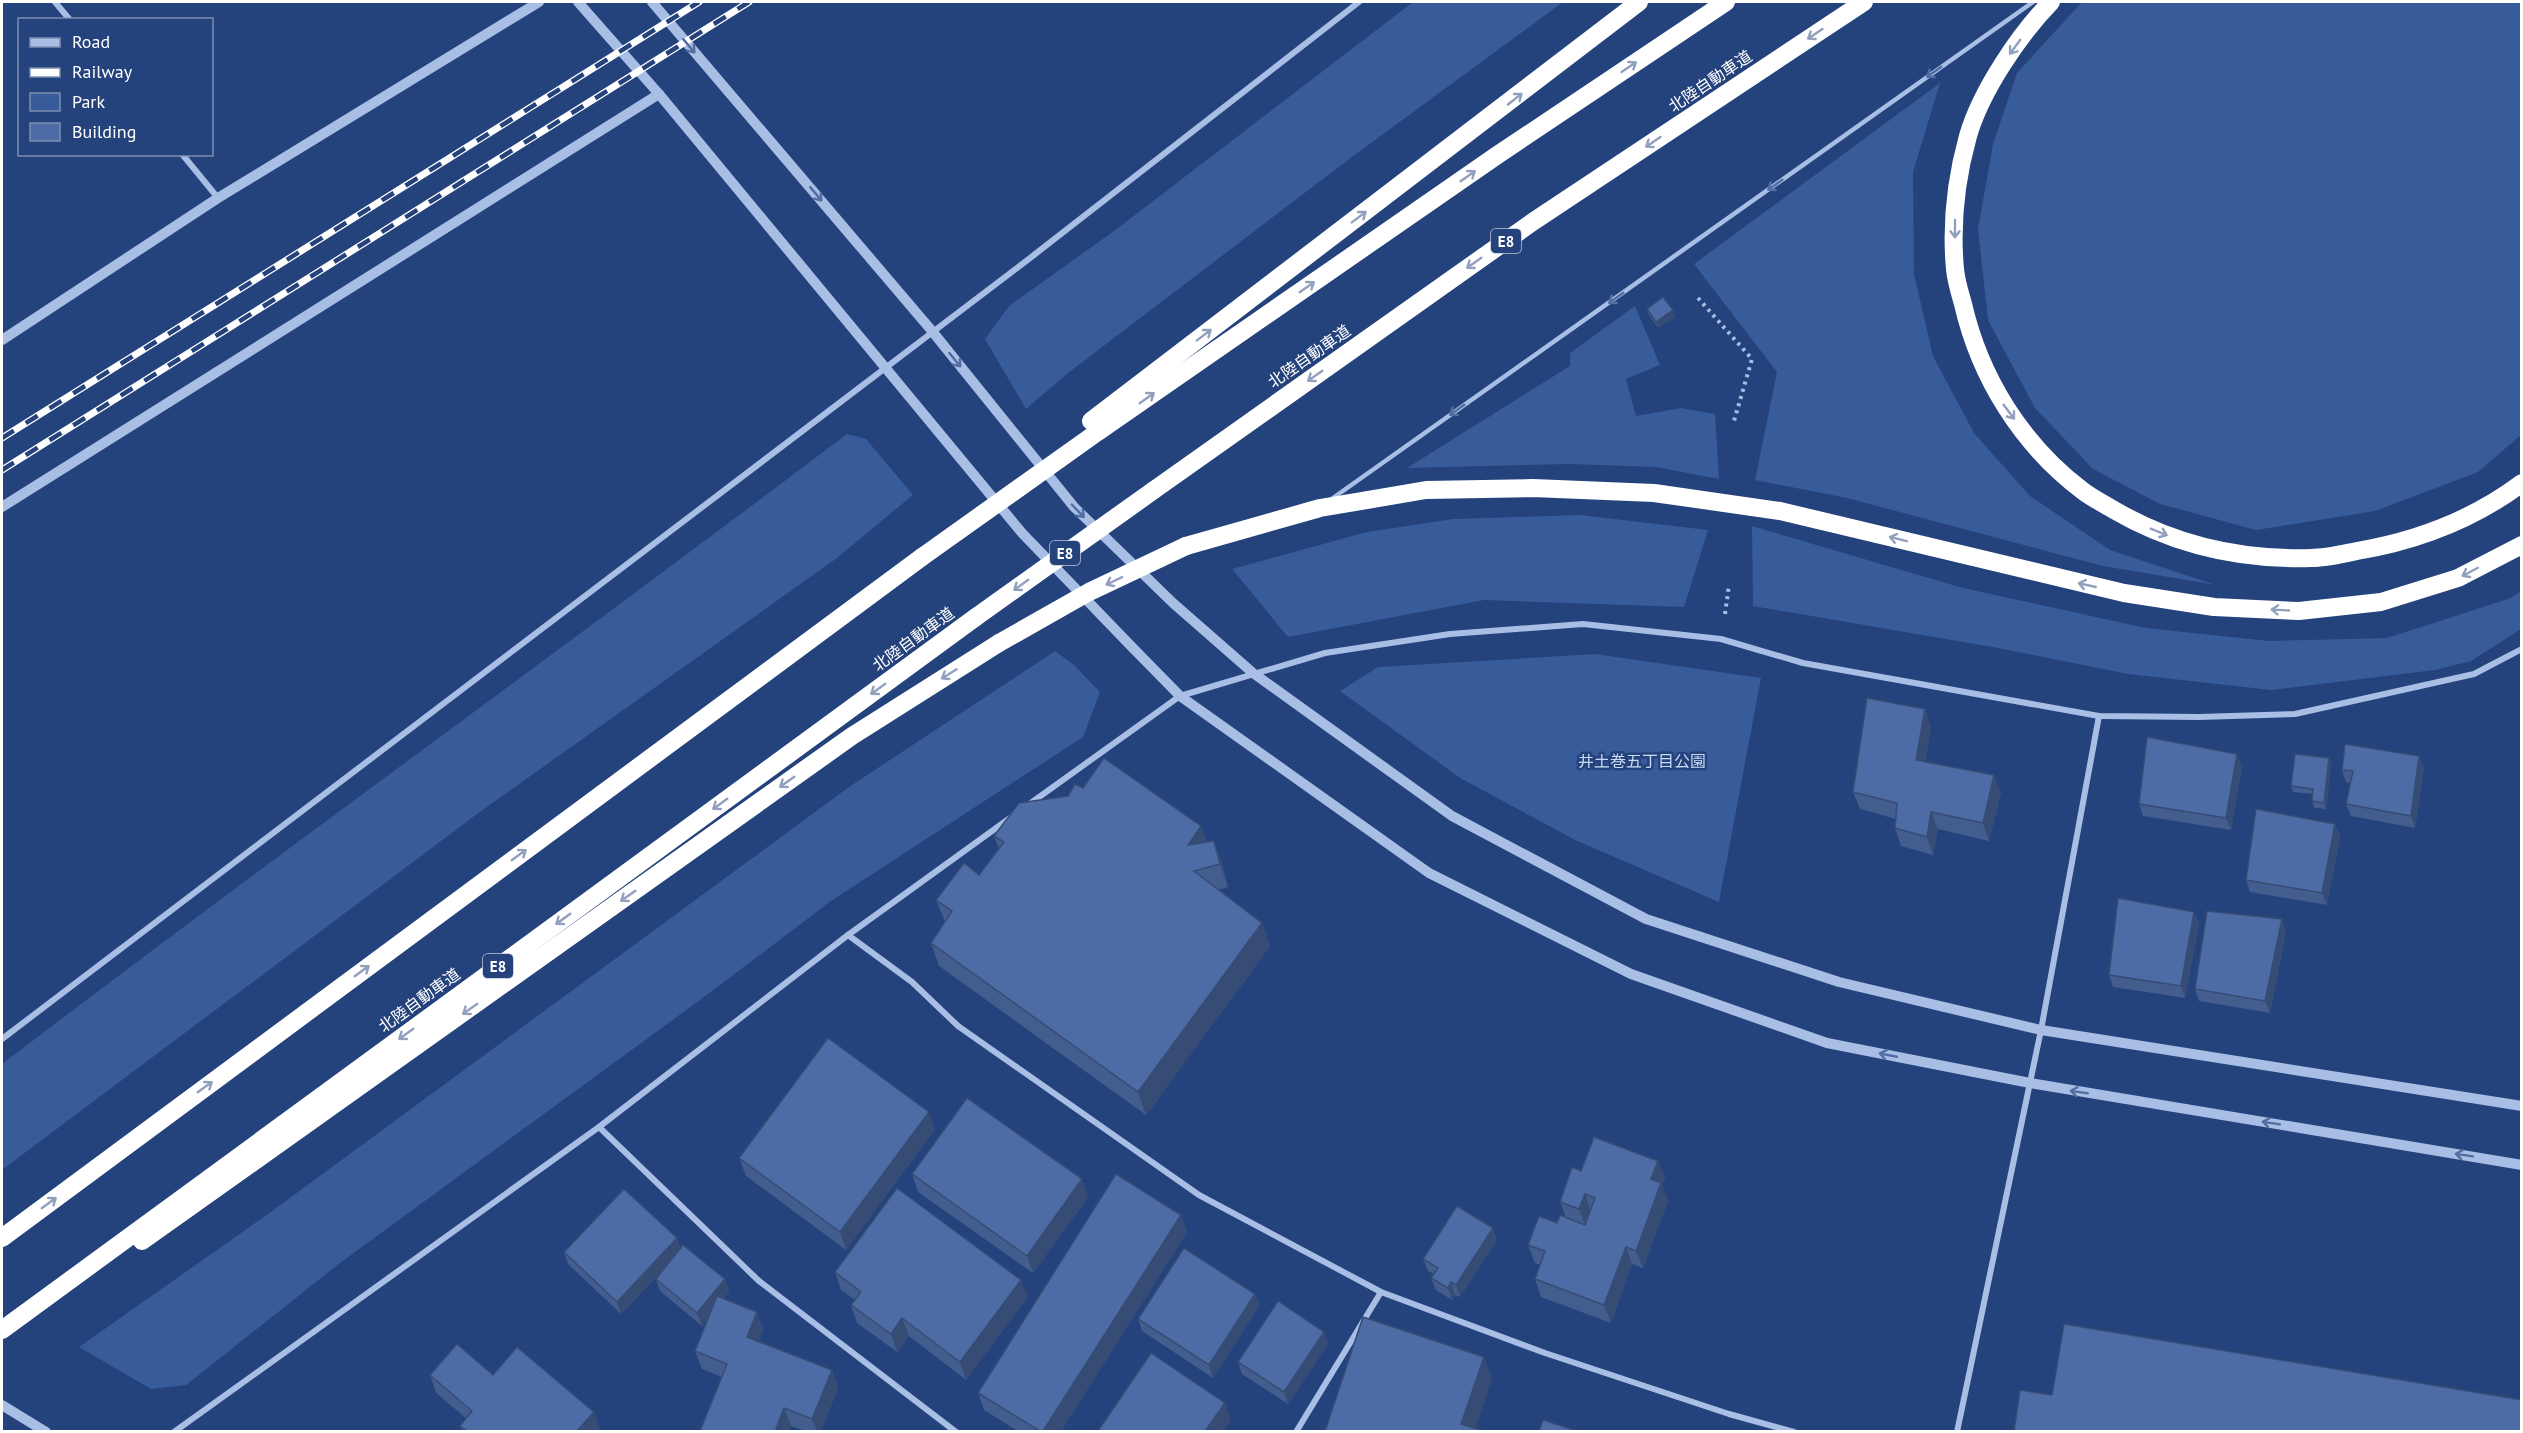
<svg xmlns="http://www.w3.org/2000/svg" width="2523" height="1433" viewBox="0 0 2523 1433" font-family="'PT Sans','Noto Sans JP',sans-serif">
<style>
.green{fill:#385b99}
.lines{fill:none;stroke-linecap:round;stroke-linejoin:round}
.path{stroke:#a8bee5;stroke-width:4;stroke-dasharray:3 4.5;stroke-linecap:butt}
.service{stroke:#a8bee5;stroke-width:4.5}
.minor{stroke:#a8bee5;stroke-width:6}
.tertiary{stroke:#a8bee5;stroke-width:10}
.motorway{stroke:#fff;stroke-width:18}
.rail-casing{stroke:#fff;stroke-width:7}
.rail{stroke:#24427c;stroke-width:4.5;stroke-dasharray:14;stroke-linecap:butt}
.motorway-bridge{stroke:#fff;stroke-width:18}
.wall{fill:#425d8e}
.shaded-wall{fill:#364c74}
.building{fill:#4d6ca5;stroke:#364c74;stroke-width:1.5}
.oneway{stroke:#92a0be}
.oneway2{stroke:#526da1}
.labels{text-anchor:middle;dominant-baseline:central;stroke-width:5;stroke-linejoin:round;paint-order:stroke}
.shield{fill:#24427c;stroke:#bdc6d8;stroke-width:1.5}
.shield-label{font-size:15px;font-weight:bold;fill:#fff}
.street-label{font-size:16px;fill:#fff;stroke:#24427c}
.park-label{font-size:16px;fill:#cbdaf4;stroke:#24427c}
</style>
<rect width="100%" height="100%" fill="#24427c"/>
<g class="green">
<polygon points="1413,2 1563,2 1352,157 1068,373 1026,409 985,339 1009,306 1114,231"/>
<polygon points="2082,2 2521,2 2521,435 2478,472 2375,511 2256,530 2160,504 2093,469 2035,408 1988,320 1978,229 1993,144 2017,73"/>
<polygon points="1940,83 1913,172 1914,274 1933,356 1974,433 2030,496 2110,550 2216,585 2103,566 1847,498 1755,480 1777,372 1694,264"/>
<polygon points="1635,306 1660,365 1626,379 1636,416 1681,408 1715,414 1719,479 1656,467 1569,464 1407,468 1570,366 1570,353"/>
<path d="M847,434L866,439L913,495L837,558L477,814L2,1170V1064C281,851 567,646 847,434Z"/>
<polygon points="1580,515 1708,530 1684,607 1484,600 1288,637 1232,569 1367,532 1453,519"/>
<polygon points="1752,526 1963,588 2146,628 2269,641 2387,638 2511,598 2521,591 2521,629 2471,661 2435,670 2271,690 2128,674 1998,648 1753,606"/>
<polygon points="1055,651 1074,665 1100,692 1083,737 831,901 700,1000 340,1263 186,1385 151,1389 79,1347 268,1214 849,787"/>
<polygon points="1595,654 1761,678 1719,902 1575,840 1460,778 1340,691 1378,667"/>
</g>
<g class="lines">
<g class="path">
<polyline points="1698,298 1752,359 1734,421"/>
<polyline points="1725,614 1729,585"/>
</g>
<polyline class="service" points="1333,498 2033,2"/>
<g class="minor">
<polyline points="55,2 70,20"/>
<polyline points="182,154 218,198"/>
<polyline points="1028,805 1180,696 1325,653 1450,634 1583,624 1721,639 1803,663 2099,716 2199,717 2295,714 2474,674 2522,649"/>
<polyline points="848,935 912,982 958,1026 1199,1195 1381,1292 1545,1353 1729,1414 1794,1432"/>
<polyline points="2,1039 1034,255 1359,2"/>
<polyline points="599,1127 759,1281 956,1432"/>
<polyline points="174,1432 599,1127 848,935 1010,818"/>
<polyline points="1296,1432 1381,1292"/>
<polyline points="1957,1432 2041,1030 2099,716"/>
</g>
<g class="tertiary">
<polyline points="578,2 659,94 1022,533 1129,644 1180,696 1429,873 1631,974 1827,1043 2030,1083 2522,1165"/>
<polyline points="652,2 932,331 1074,507 1173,603 1253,673 1452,816 1646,919 1839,982 2041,1030 2522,1106"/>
<polyline points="2,340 218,198 539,2"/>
<polyline points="2,507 659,94"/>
<polyline points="2,1405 46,1432"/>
</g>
<g class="motorway">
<path d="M2051,2C2019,35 1981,91 1968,136C1956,179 1951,225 1955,269C1956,281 1960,293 1963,304C1980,378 2022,445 2083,491C2092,498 2104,504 2114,510C2174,545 2241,560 2311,558C2326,558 2342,554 2357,551C2416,541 2474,519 2522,483"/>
<polyline points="1091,421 1639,2"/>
<polyline points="1099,431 1496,156 1726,2"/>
<polyline points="1154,490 1534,221 1864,2"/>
<polyline points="1186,546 1320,508 1426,490 1533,488 1654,493 1780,511 2124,593 2214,607 2299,611 2381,602 2458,578 2522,545"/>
<polyline points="2,1238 922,557"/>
<polyline points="142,1241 852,736 999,643"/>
<polyline points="2,1330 976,617"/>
</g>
<g class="rail-casing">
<g id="rail">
<polyline points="2,438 699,2"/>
<polyline points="2,470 749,2"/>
</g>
</g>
<use href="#rail" class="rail"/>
<g class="motorway-bridge">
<polyline points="922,557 1099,431"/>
<polyline points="976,617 1154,490"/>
<polyline points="999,643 1089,592 1186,546"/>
</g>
</g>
<g class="wall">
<polygon points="1647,309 1675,317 1658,328 1649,315"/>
<polygon points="1925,709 1931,727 1925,762 2001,793 1989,841 1938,829 1933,855 1901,846 1895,828 1896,819 1860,809 1853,792"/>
<polygon points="2419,756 2424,769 2415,828 2351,816 2346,804 2350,783 2346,782 2342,770"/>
<polygon points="2329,758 2331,764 2326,809 2314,808 2312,801 2312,794 2293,792 2291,786"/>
<polygon points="2242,766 2231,830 2143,816 2139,804"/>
<polygon points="2335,824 2340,837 2327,905 2250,892 2246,880"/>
<polygon points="994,836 1207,842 1214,841 1222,863 1228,887 1218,890 1262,923 1270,946 1146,1115 939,966 931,943 945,922 936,900 979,875 999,849"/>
<polygon points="2194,912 2199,924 2185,998 2113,987 2109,975"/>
<polygon points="2286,931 2270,1013 2199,1001 2195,989"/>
<polygon points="935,1129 846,1250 746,1176 739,1158"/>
<polygon points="1658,1161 1665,1178 1662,1185 1668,1201 1643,1268 1632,1264 1611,1323 1541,1297 1535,1279 1540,1265 1535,1263 1528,1245 1557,1223 1566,1218 1560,1202 1581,1171"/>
<polygon points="912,1174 1088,1197 1033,1273 918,1192"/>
<polygon points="1181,1215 1187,1232 1061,1431 1018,1431 984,1410 978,1393"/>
<polygon points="1497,1240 1460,1297 1455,1295 1452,1300 1436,1290 1431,1278 1434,1274 1428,1271 1423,1259"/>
<polygon points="681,1248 725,1279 729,1291 723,1299 757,1312 763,1330 759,1341 832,1370 838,1388 821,1431 806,1431 791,1426 722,1377 702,1369 695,1351 709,1317 702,1326 660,1291 656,1279 662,1271 621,1314 568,1264 564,1252"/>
<polygon points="835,1272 1021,1280 1028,1297 966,1380 909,1336 897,1352 857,1323 851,1305 855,1300 841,1290"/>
<polygon points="1255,1294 1259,1306 1213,1378 1142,1331 1138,1319"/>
<polygon points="1324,1332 1328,1344 1288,1404 1242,1374 1238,1362"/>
<polygon points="430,1375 493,1375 594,1412 600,1430 599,1431 462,1431 460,1426 466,1418 436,1393"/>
</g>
<g class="shaded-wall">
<polygon points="1673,310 1675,317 1658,328 1656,322"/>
<polygon points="1925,709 1931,727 1923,778 1916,760"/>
<polygon points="2237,754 2242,766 2231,830 2226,818"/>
<polygon points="2419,756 2424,769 2415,828 2411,816"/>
<polygon points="2329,758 2331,764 2326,809 2324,803"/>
<polygon points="1994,775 2001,793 1989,841 1983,823"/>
<polygon points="1931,812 1938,829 1933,855 1927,837"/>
<polygon points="2335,824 2340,837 2327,905 2322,893"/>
<polygon points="1201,826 1209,848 1188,845"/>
<polygon points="1214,841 1222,863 1228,887 1220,864"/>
<polygon points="2194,912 2199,924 2185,998 2181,986"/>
<polygon points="2282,919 2286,931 2270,1013 2265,1001"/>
<polygon points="1262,923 1270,946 1146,1115 1138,1092"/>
<polygon points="929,1112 935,1129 846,1250 840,1232"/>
<polygon points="1658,1161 1665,1178 1662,1185 1668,1201 1643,1268 1636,1251 1651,1179"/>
<polygon points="1082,1179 1088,1197 1033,1273 1027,1256"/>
<polygon points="1585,1194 1591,1212 1586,1227 1579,1209"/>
<polygon points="1181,1215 1187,1232 1061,1431 1043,1431"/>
<polygon points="1493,1228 1497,1240 1460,1297 1456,1285"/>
<polygon points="677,1238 682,1250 621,1314 617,1302"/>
<polygon points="1626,1247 1632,1264 1611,1323 1604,1305"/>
<polygon points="725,1279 729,1291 702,1326 697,1313"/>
<polygon points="1021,1280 1028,1297 966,1380 960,1362"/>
<polygon points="1451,1282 1455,1295 1452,1300 1448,1288"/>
<polygon points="1255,1294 1259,1306 1213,1378 1209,1365"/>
<polygon points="757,1312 763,1330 754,1354 747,1337"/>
<polygon points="902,1318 909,1336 897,1352 891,1334"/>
<polygon points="1324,1332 1328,1344 1288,1404 1284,1392"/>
<polygon points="1484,1357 1492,1379 1475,1431 1461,1424"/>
<polygon points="832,1370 838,1388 821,1431 817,1431 812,1419"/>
<polygon points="1225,1403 1231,1420 1224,1431 1205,1431"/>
<polygon points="784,1408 791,1426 788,1431 776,1431 776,1429"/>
<polygon points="594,1412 600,1430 599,1431 577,1431"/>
</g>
<g class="building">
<polygon points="1663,297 1673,310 1656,322 1647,309"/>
<polygon points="1867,698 1925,709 1916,760 1994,775 1983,823 1931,812 1927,837 1895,828 1897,803 1853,792"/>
<polygon points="2147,737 2237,754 2226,818 2139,804"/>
<polygon points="2345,744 2419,756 2411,816 2346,804 2353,771 2342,770"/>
<polygon points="2295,754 2329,758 2324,803 2312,801 2313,789 2291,786"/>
<polygon points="1104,758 1201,826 1188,845 1214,841 1220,864 1194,871 1262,923 1138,1092 931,943 952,911 936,900 964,863 979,875 1004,842 994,836 1019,803 1068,796 1075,784 1083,788"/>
<polygon points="2256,809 2335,824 2322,893 2246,880"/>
<polygon points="2118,898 2194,912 2181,986 2109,975"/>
<polygon points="2207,911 2282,919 2265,1001 2195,989"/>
<polygon points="828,1038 929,1112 840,1232 739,1158"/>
<polygon points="967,1098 1082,1179 1027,1256 912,1174"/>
<polygon points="1594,1137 1658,1161 1651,1179 1661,1183 1636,1251 1626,1247 1604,1305 1535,1279 1545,1251 1528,1245 1539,1216 1557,1223 1560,1215 1585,1225 1595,1198 1585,1194 1579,1209 1560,1202 1572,1167 1581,1171"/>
<polygon points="1116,1174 1181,1215 1043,1431 1040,1431 978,1393"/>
<polygon points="897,1188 1021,1280 960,1362 902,1318 891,1334 851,1305 861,1292 835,1272"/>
<polygon points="624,1189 677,1238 617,1302 564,1252"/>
<polygon points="1457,1206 1493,1228 1456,1285 1451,1282 1448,1288 1431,1278 1438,1268 1423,1259"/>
<polygon points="683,1245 725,1279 697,1313 656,1279"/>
<polygon points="1184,1248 1255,1294 1209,1365 1138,1319"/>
<polygon points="717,1296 757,1312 747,1337 832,1370 812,1419 784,1408 776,1429 782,1431 700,1431 727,1364 695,1351"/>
<polygon points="1278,1301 1324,1332 1284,1392 1238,1362"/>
<polygon points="1363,1317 1484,1357 1461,1424 1483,1431 1325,1431"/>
<polygon points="2064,1324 2522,1400 2522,1431 2014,1431 2020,1390 2052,1395"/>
<polygon points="457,1344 493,1375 517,1347 594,1412 577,1431 467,1431 460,1426 472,1411 430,1375"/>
<polygon points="1151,1353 1225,1403 1205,1431 1098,1431"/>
<polygon points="1543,1420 1577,1431 1539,1431"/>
</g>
<defs><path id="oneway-shaft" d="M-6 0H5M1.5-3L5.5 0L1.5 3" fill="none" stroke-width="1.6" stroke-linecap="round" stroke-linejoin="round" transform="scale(1.5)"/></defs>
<g class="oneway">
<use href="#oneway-shaft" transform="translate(1815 34) rotate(146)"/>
<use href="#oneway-shaft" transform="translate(2015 47) rotate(126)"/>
<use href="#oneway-shaft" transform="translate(1629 67) rotate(-34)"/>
<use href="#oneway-shaft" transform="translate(1515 99) rotate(-38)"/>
<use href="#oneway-shaft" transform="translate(1653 142) rotate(146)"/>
<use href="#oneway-shaft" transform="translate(1468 176) rotate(-35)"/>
<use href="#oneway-shaft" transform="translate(1359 217) rotate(-37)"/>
<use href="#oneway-shaft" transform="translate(1955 229) rotate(90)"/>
<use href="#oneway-shaft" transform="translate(1474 263) rotate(145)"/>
<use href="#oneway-shaft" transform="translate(1307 287) rotate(-35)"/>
<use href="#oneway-shaft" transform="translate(1204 335) rotate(-37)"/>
<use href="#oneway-shaft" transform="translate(1315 376) rotate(145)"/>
<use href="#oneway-shaft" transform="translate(1147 398) rotate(-35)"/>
<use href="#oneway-shaft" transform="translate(2009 412) rotate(53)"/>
<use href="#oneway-shaft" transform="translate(2159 532) rotate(22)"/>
<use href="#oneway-shaft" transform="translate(1898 539) rotate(-166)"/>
<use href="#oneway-shaft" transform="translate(2470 572) rotate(152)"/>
<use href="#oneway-shaft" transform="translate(1114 581) rotate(154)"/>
<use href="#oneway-shaft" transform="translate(1021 585) rotate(144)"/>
<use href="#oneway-shaft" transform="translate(2087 585) rotate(-167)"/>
<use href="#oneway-shaft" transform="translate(2280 610) rotate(-177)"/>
<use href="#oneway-shaft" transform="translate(949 674) rotate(148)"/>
<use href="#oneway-shaft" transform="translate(878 689) rotate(144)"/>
<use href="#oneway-shaft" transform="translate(787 782) rotate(145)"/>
<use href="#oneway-shaft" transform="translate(720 804) rotate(144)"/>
<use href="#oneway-shaft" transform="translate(519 855) rotate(-36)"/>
<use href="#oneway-shaft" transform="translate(628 896) rotate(145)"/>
<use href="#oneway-shaft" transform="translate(563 919) rotate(144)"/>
<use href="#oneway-shaft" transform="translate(362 971) rotate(-36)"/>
<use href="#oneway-shaft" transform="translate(470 1009) rotate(145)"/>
<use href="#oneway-shaft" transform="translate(406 1034) rotate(144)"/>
<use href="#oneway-shaft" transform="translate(205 1087) rotate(-36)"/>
<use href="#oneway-shaft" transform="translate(49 1203) rotate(-36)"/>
</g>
<g class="oneway2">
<use href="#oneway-shaft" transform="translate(689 46) rotate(50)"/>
<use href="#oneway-shaft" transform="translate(1934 72) rotate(145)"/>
<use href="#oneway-shaft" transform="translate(1775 185) rotate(145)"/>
<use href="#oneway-shaft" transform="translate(816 194) rotate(50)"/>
<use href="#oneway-shaft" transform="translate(1616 298) rotate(145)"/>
<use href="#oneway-shaft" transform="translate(955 360) rotate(51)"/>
<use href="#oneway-shaft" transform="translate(1457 410) rotate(145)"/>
<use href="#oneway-shaft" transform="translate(1078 511) rotate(46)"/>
<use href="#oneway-shaft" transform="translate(1888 1055) rotate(-169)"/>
<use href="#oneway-shaft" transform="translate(2079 1092) rotate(-171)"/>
<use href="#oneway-shaft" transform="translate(2271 1123) rotate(-171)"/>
<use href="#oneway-shaft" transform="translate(2464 1155) rotate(-171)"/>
</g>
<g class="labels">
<g class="shield">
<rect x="1491" y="229" width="30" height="24" rx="4.5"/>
<rect x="1050" y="541" width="30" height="24" rx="4.5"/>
<rect x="483" y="954" width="30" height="24" rx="4.5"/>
</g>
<g class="shield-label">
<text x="1506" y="241">E8</text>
<text x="1065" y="553">E8</text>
<text x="498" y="966">E8</text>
</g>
<g class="street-label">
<text transform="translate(1710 81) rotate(-34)">北陸自動車道</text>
<text transform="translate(1309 356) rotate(-35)">北陸自動車道</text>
<text transform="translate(913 639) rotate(-36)">北陸自動車道</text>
<text transform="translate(419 1000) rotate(-36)">北陸自動車道</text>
</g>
<g class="park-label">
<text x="1642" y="761">井土巻五丁目公園</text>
</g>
</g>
<rect width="2523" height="1433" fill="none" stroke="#ffffff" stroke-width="6"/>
<rect x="18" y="18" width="195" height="138" fill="#24427c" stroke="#7c8eb0" stroke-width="1.5"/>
<rect x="30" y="38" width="30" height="9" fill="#a8bee5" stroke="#7c8eb0" stroke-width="1.5"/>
<text x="72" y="48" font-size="18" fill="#ffffff">Road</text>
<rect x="30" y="68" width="30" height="9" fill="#ffffff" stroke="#7c8eb0" stroke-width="1.5"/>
<text x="72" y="78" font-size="18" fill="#ffffff">Railway</text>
<rect x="30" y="93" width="30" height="18" fill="#385b99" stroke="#7c8eb0" stroke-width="1.5"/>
<text x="72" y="108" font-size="18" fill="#ffffff">Park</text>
<rect x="30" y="123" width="30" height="18" fill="#4d6ca5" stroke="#7c8eb0" stroke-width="1.5"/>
<text x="72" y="138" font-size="18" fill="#ffffff">Building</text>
</svg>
